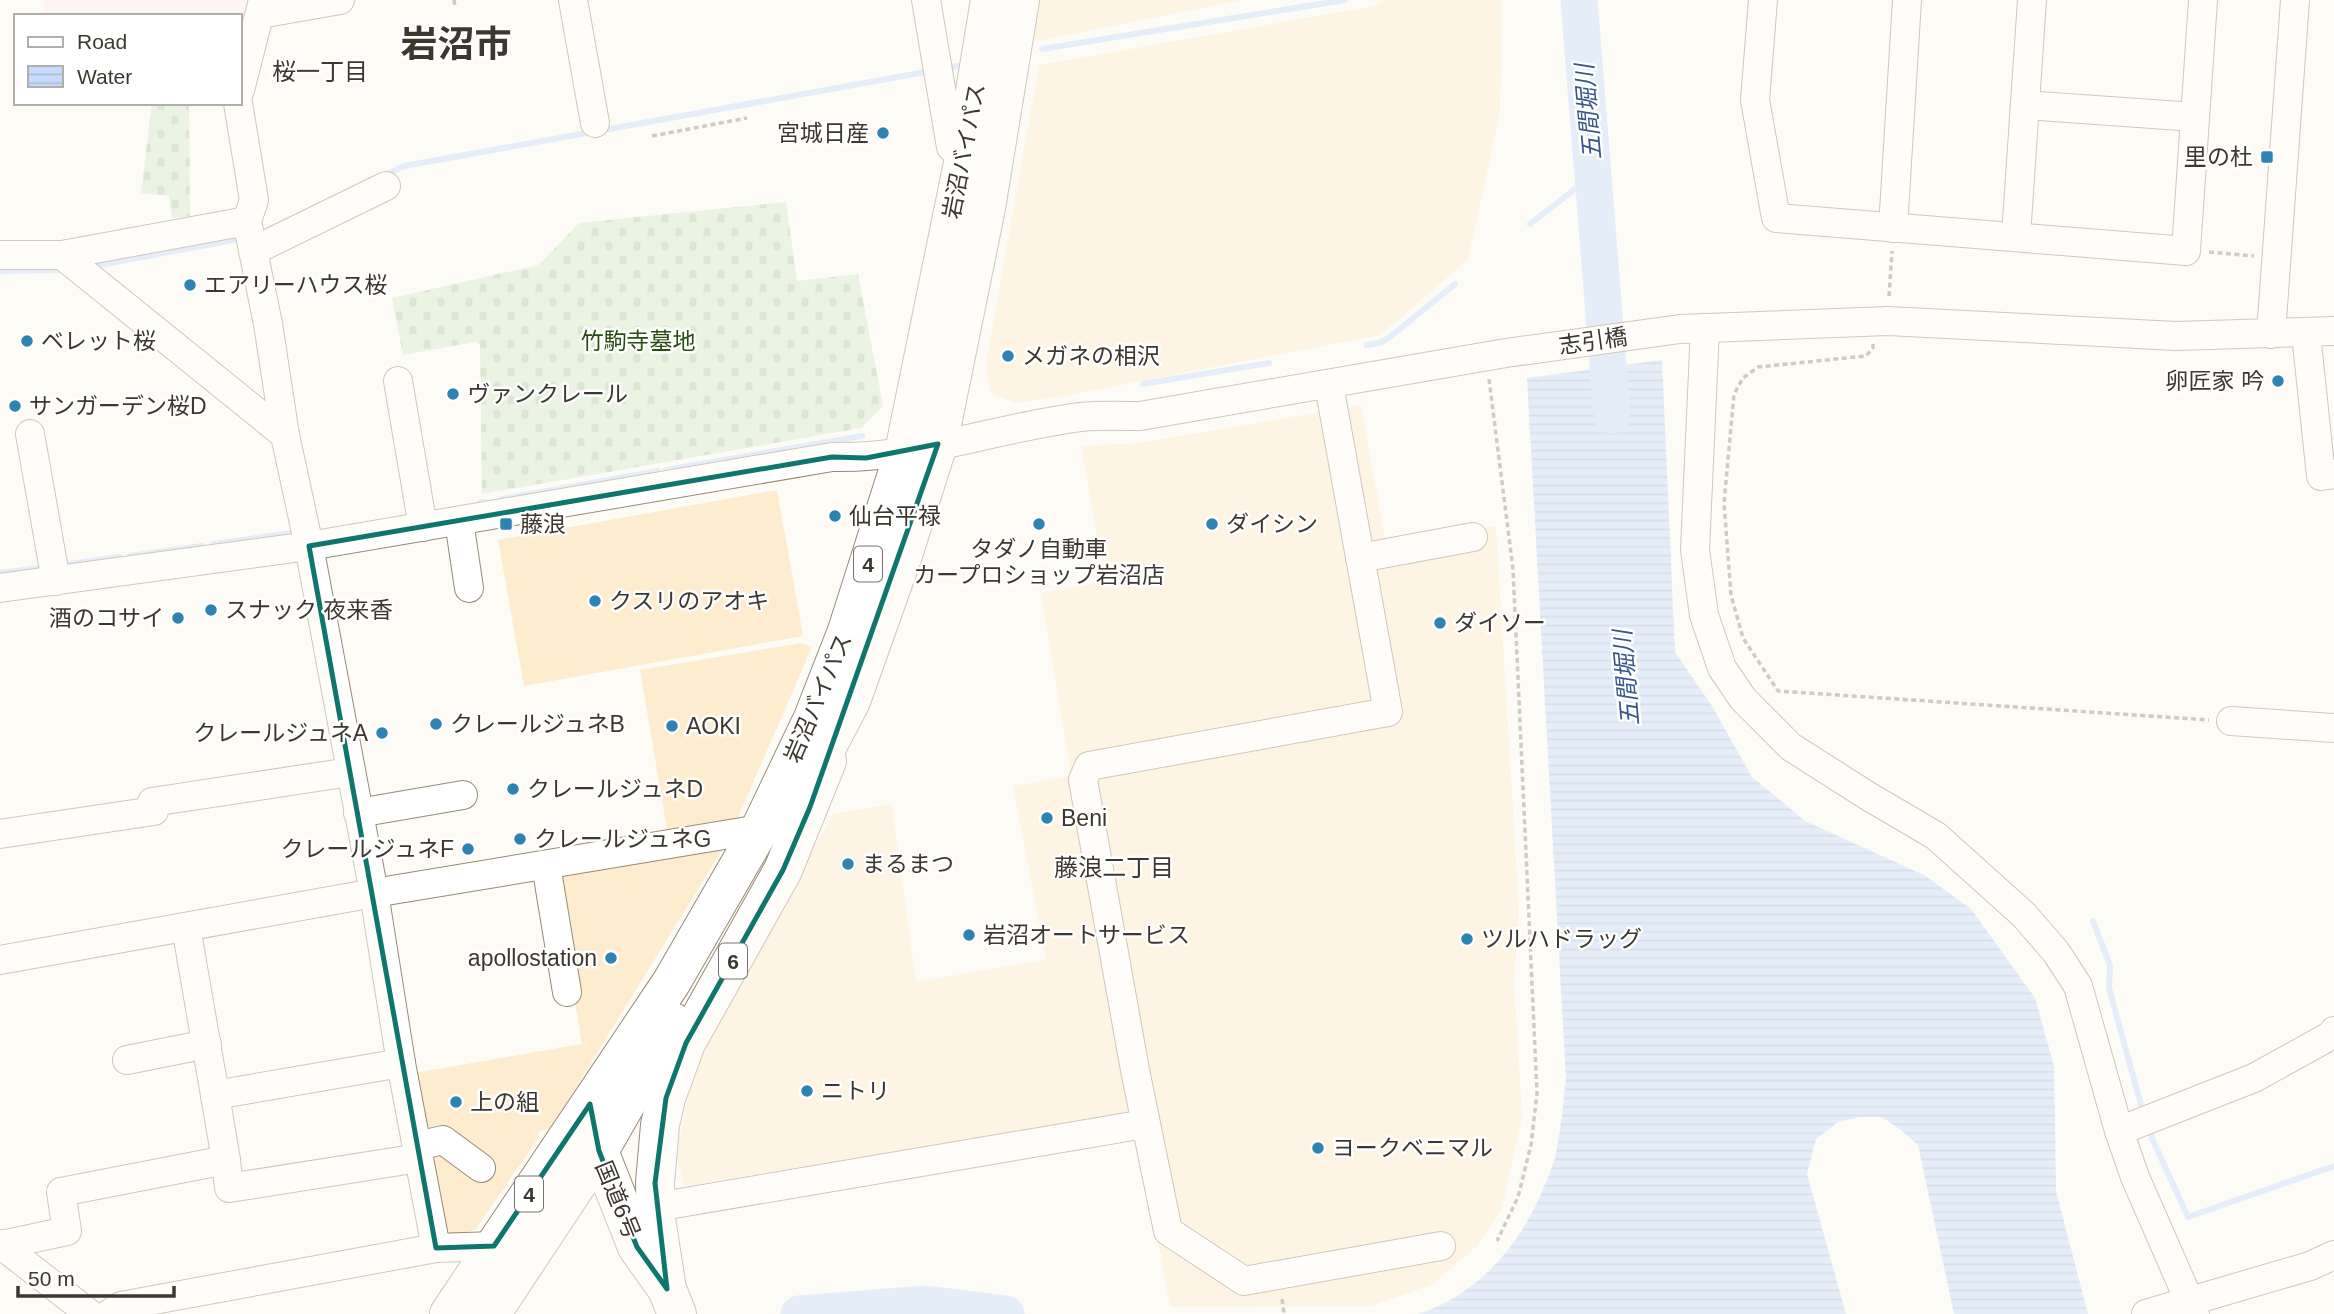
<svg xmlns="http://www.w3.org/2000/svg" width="2334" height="1314" viewBox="0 0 2334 1314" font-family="Arial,'Noto Sans JP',sans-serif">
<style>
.built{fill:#fdeccd}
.medical{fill:#feebf5}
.cemetery{fill:url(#cemetery-stones)}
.water{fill:url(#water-rules)}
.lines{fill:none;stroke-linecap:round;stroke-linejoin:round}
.stream{stroke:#c7dbfd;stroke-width:6}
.river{stroke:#c7dbfd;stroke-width:37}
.minor-casing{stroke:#978b75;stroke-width:30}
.highway-casing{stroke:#978b75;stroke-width:40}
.path{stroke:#949089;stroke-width:3.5;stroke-dasharray:5 3.5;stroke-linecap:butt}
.minor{stroke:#fff;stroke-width:28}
.highway{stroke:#fff;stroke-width:38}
.marked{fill:none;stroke:#0f766e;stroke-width:5;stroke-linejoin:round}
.poi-dot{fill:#2d84b3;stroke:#fff;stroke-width:2.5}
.labels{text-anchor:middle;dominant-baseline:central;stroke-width:5;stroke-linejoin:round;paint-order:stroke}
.shield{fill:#fff;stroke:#77746d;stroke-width:2}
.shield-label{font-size:21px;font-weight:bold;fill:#3d382f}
.poi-label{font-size:23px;fill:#3d382f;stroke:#fff;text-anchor:start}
.street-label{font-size:23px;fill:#3d382f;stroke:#fff}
.park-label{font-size:23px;fill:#2a4d12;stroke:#fff}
.neighbourhood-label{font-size:24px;fill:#3d382f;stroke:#fff}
.water-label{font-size:24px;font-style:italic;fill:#37568b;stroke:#fff}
.town-label{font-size:37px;font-weight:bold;fill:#3d382f;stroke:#fff}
</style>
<defs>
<pattern id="cemetery-stones" width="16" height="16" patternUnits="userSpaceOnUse" patternTransform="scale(1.75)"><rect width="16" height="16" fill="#d4eac9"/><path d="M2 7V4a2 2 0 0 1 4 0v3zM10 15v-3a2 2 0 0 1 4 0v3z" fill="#b7c9ad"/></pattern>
<pattern id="water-rules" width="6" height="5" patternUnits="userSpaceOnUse" patternTransform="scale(1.75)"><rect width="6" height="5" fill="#c7dbfd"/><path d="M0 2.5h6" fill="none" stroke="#acbdd9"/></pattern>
</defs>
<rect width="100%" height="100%" fill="#fdfbf6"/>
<g class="built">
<polygon points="1041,0 1243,0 1033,42"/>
<polygon points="1386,0 1502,0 1500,113 1468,260 1380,335 1059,397 1016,403 991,393 985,369 1039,65 1374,6"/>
<polygon points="1361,405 1386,545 1496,526 1519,911 1514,981 1522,1117 1502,1208 1477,1246 1431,1285 1370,1306 1170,1307 1135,1112 684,1186 676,1154 693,1074 727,1006 833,814 892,804 916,982 1046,960 1013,786 1071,776 1041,593 1105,582 1081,446 1139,443"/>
<polygon points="777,490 803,636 524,686 498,540"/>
<polygon points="801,643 812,647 735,824 668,835 640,670"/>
<polygon points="730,837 551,1128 538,1132 539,1137 475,1230 442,1236 414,1073 582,1044 553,872"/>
</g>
<polygon class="medical" points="44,0 252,0 240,47 240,16 43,16"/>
<g class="cemetery">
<polygon points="152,103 189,103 190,216 172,218 169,196 141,193"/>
<polygon points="786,202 797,281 858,274 883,406 861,428 482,494 480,344 475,342 403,355 392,298 539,265 579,223"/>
</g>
<path class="water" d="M1662,360L1675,652L1712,706L1752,777L1805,821L1924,875L1971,909L2035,998L2054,1066L2056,1191L2088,1314H1954L1918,1145L1901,1130L1882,1117H1859L1838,1122L1816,1139L1807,1174L1846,1314H1418C1479,1295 1523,1242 1545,1184C1549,1174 1554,1164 1556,1153C1561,1129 1563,1103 1566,1079L1527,378Z"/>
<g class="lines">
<g class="stream">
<polyline points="1042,49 1345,0"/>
<polyline points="945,68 958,66"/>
<polyline points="383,176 404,166 931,71"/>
<polyline points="1530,224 1593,175"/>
<polyline points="89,267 244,238"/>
<polyline points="0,271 65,270"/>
<polyline points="1367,345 1380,343 1390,337 1455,284"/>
<polyline points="1143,384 1269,363"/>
<polyline points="666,470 862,436"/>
<polyline points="502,499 658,471"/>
<polyline points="481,502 486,502"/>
<polyline points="214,544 298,532"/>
<polyline points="130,556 202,546"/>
<polyline points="61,565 120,557"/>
<polyline points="0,573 47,567"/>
<polyline points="2093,921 2110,965 2109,988 2141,1105"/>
<polyline points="2151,1136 2188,1217 2334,1166"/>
</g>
<g class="river">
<polyline points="1579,0 1612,415"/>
<polyline points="799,1314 926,1304 1006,1314"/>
</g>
<g class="minor-casing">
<g id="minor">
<polyline points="573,0 595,123"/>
<polyline points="926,0 951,147 964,158"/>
<polyline points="1763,0 1755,100 1776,218 2186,251 2203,0"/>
<polyline points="260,14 340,0"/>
<polyline points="240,90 263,0"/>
<polyline points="238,103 254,200 247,221 268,324 285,435 309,546 374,893 401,1063 436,1248 494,1246"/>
<polyline points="2025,105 2195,117"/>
<polyline points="1893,228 1907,0"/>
<polyline points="2016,236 2032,0"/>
<polyline points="253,251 386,186"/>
<polyline points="0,255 62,255 247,221"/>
<polyline points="62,255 285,435"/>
<polyline points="1705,328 1695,550 1704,615 1722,668 1743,699 1791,747 1868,796 1936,836 2024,915 2056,952 2078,986 2119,1131 2135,1177 2195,1314"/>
<polyline points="2271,334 2295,0"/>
<polyline points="2306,334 2321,476 2334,474"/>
<polyline points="398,381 423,527"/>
<polyline points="1329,385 1388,712 1089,766 1083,780 1135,1070 1168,1231 1244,1281 1441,1246"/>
<polyline points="30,434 56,581"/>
<polyline points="459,521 469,588"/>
<polyline points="1360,558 1473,537"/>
<path d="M0,588L309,546L832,457C917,459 998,427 1081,417C1100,415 1121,416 1140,416L1506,353L1680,329L1888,321L2176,336L2334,331"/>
<polyline points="2231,721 2334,728"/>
<polyline points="358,813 463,795"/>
<polyline points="0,834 154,811 152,802 350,772"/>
<polyline points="546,865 567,992"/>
<polyline points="186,927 215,1095"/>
<polyline points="0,960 374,893 760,829"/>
<polyline points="127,1060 207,1044"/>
<polyline points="2119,1131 2254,1078 2330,1036 2334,1031"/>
<polyline points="417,1146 443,1140 481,1168"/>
<polyline points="226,1160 215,1095 401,1063"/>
<polyline points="656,1207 1133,1126"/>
<polyline points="0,1244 90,1314"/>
<polyline points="1,1245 67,1231 61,1192 226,1160 229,1188 419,1158"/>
<polyline points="109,1314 121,1306 436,1248"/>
<polyline points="2146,1314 2310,1266 2334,1255"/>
</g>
</g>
<g class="highway-casing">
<g id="highway">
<polyline points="809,781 851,701 903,555 938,444 986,208 1020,0"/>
<polyline points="595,1132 599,1151 637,1247 667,1289 677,1314"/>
<polyline points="667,1289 656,1219 655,1183 660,1125 666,1098 686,1043 783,870 827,761"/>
<polyline points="449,1314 671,983 760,829 813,718 847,631 904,452 964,158 990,0"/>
<polyline points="491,1314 599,1151 673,1022"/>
</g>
</g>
<g class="path">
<polyline points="454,0 455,7"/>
<polyline points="652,136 747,118"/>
<polyline points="2209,252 2254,256"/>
<polyline points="1889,296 1892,251"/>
<polyline points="1873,344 1873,348 1866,356 1758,367 1743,378 1734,394 1724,503 1731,595 1743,638 1778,691 2209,720"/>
<polyline points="1489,379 1513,569 1537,1093 1531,1145 1518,1197 1497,1241"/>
<polyline points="1282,1299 1284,1314"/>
</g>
<use href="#minor" class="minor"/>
<use href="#highway" class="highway"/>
</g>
<path d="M0 0H2334V1314H0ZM938,444L810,807L783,870L686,1043L666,1098L655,1183L667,1289L637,1247L599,1151L590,1104L494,1246L436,1248L309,546L832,457L866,458Z" fill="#fdfbf6" fill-opacity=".55" fill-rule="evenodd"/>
<path class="marked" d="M938,444L810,807L783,870L686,1043L666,1098L655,1183L667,1289L637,1247L599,1151L590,1104L494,1246L436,1248L309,546L832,457L866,458Z"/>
<g class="poi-dot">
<circle cx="883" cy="133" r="7"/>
<rect x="2260" y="150" width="14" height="14" rx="3.5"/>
<circle cx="190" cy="285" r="7"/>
<circle cx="27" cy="341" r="7"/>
<circle cx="1008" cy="356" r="7"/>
<circle cx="2278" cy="381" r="7"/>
<circle cx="453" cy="394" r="7"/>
<circle cx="15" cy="406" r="7"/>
<circle cx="835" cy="516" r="7"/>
<rect x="499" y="517" width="14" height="14" rx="3.5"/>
<circle cx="1039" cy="524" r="7"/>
<circle cx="1212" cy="524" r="7"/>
<circle cx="595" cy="601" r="7"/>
<circle cx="211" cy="610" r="7"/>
<circle cx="178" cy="618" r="7"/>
<circle cx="1440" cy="623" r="7"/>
<circle cx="436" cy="724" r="7"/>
<circle cx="672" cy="726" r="7"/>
<circle cx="382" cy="733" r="7"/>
<circle cx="513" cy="789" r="7"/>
<circle cx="1047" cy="818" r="7"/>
<circle cx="520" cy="839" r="7"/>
<circle cx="468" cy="849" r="7"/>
<circle cx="848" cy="864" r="7"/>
<circle cx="969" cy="935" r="7"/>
<circle cx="1467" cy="939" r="7"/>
<circle cx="611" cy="958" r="7"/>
<circle cx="807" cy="1091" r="7"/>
<circle cx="456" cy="1102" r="7"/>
<circle cx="1318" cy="1148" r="7"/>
</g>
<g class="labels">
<g class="shield">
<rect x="854" y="546.5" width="28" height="35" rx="5"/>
<rect x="719" y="943.5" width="28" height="35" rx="5"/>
<rect x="515" y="1176.5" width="28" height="35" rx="5"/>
</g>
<g class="shield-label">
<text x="868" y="564">4</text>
<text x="733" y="961">6</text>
<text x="529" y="1194">4</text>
</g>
<g class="poi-label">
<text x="869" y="133" text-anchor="end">宮城日産</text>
<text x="2253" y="157" text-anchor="end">里の杜</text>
<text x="204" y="285">エアリーハウス桜</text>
<text x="41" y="341">ベレット桜</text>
<text x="1022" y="356">メガネの相沢</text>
<text x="2264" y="381" text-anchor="end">卵匠家 吟</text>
<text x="467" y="394">ヴァンクレール</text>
<text x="29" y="406">サンガーデン桜D</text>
<text x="849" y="516">仙台平禄</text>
<text x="520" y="524">藤浪</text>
<text x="1226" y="524">ダイシン</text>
<text x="1039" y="549" text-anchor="middle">タダノ自動車<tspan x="1039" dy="26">カープロショップ岩沼店</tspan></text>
<text x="609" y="601">クスリのアオキ</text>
<text x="225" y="610">スナック 夜来香</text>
<text x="164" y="618" text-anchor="end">酒のコサイ</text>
<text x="1454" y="623">ダイソー</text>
<text x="450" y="724">クレールジュネB</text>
<text x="686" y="726">AOKI</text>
<text x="368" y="733" text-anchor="end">クレールジュネA</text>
<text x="527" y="789">クレールジュネD</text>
<text x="1061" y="818">Beni</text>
<text x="534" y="839">クレールジュネG</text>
<text x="454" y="849" text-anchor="end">クレールジュネF</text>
<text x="862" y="864">まるまつ</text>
<text x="983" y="935">岩沼オートサービス</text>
<text x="1481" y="939">ツルハドラッグ</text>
<text x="597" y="958" text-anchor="end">apollostation</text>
<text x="821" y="1091">ニトリ</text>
<text x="470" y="1102">上の組</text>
<text x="1332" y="1148">ヨークベニマル</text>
</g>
<g class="street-label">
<text transform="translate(964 151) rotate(-79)">岩沼バイパス</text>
<text transform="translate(1593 341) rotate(-8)">志引橋</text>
<text transform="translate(818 698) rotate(-67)">岩沼バイパス</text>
<text transform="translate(618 1200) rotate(68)">国道6号</text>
</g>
<g class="park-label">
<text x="638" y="341">竹駒寺墓地</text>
</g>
<g class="neighbourhood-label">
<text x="320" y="71">桜一丁目</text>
<text x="1114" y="867">藤浪二丁目</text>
</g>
<g class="water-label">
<text transform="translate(1588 112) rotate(-95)">五間堀川</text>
<text transform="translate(1626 678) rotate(-95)">五間堀川</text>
</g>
<g class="town-label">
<text x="456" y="44">岩沼市</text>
</g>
</g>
<rect x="14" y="14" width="228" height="91" fill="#ffffff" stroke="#b1afac" stroke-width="2"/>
<rect x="28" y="37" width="35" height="10" fill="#ffffff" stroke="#b1afac" stroke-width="2"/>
<text x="77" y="49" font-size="21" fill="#3d382f">Road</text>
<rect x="28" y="66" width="35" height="21" fill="url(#water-rules)" stroke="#b1afac" stroke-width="2"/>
<text x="77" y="84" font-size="21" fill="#3d382f">Water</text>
<path d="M18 1286v10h156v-10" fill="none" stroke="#3d382f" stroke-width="3.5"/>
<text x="28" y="1286" font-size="21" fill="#3d382f" stroke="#ffffff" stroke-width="5" paint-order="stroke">50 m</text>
</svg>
